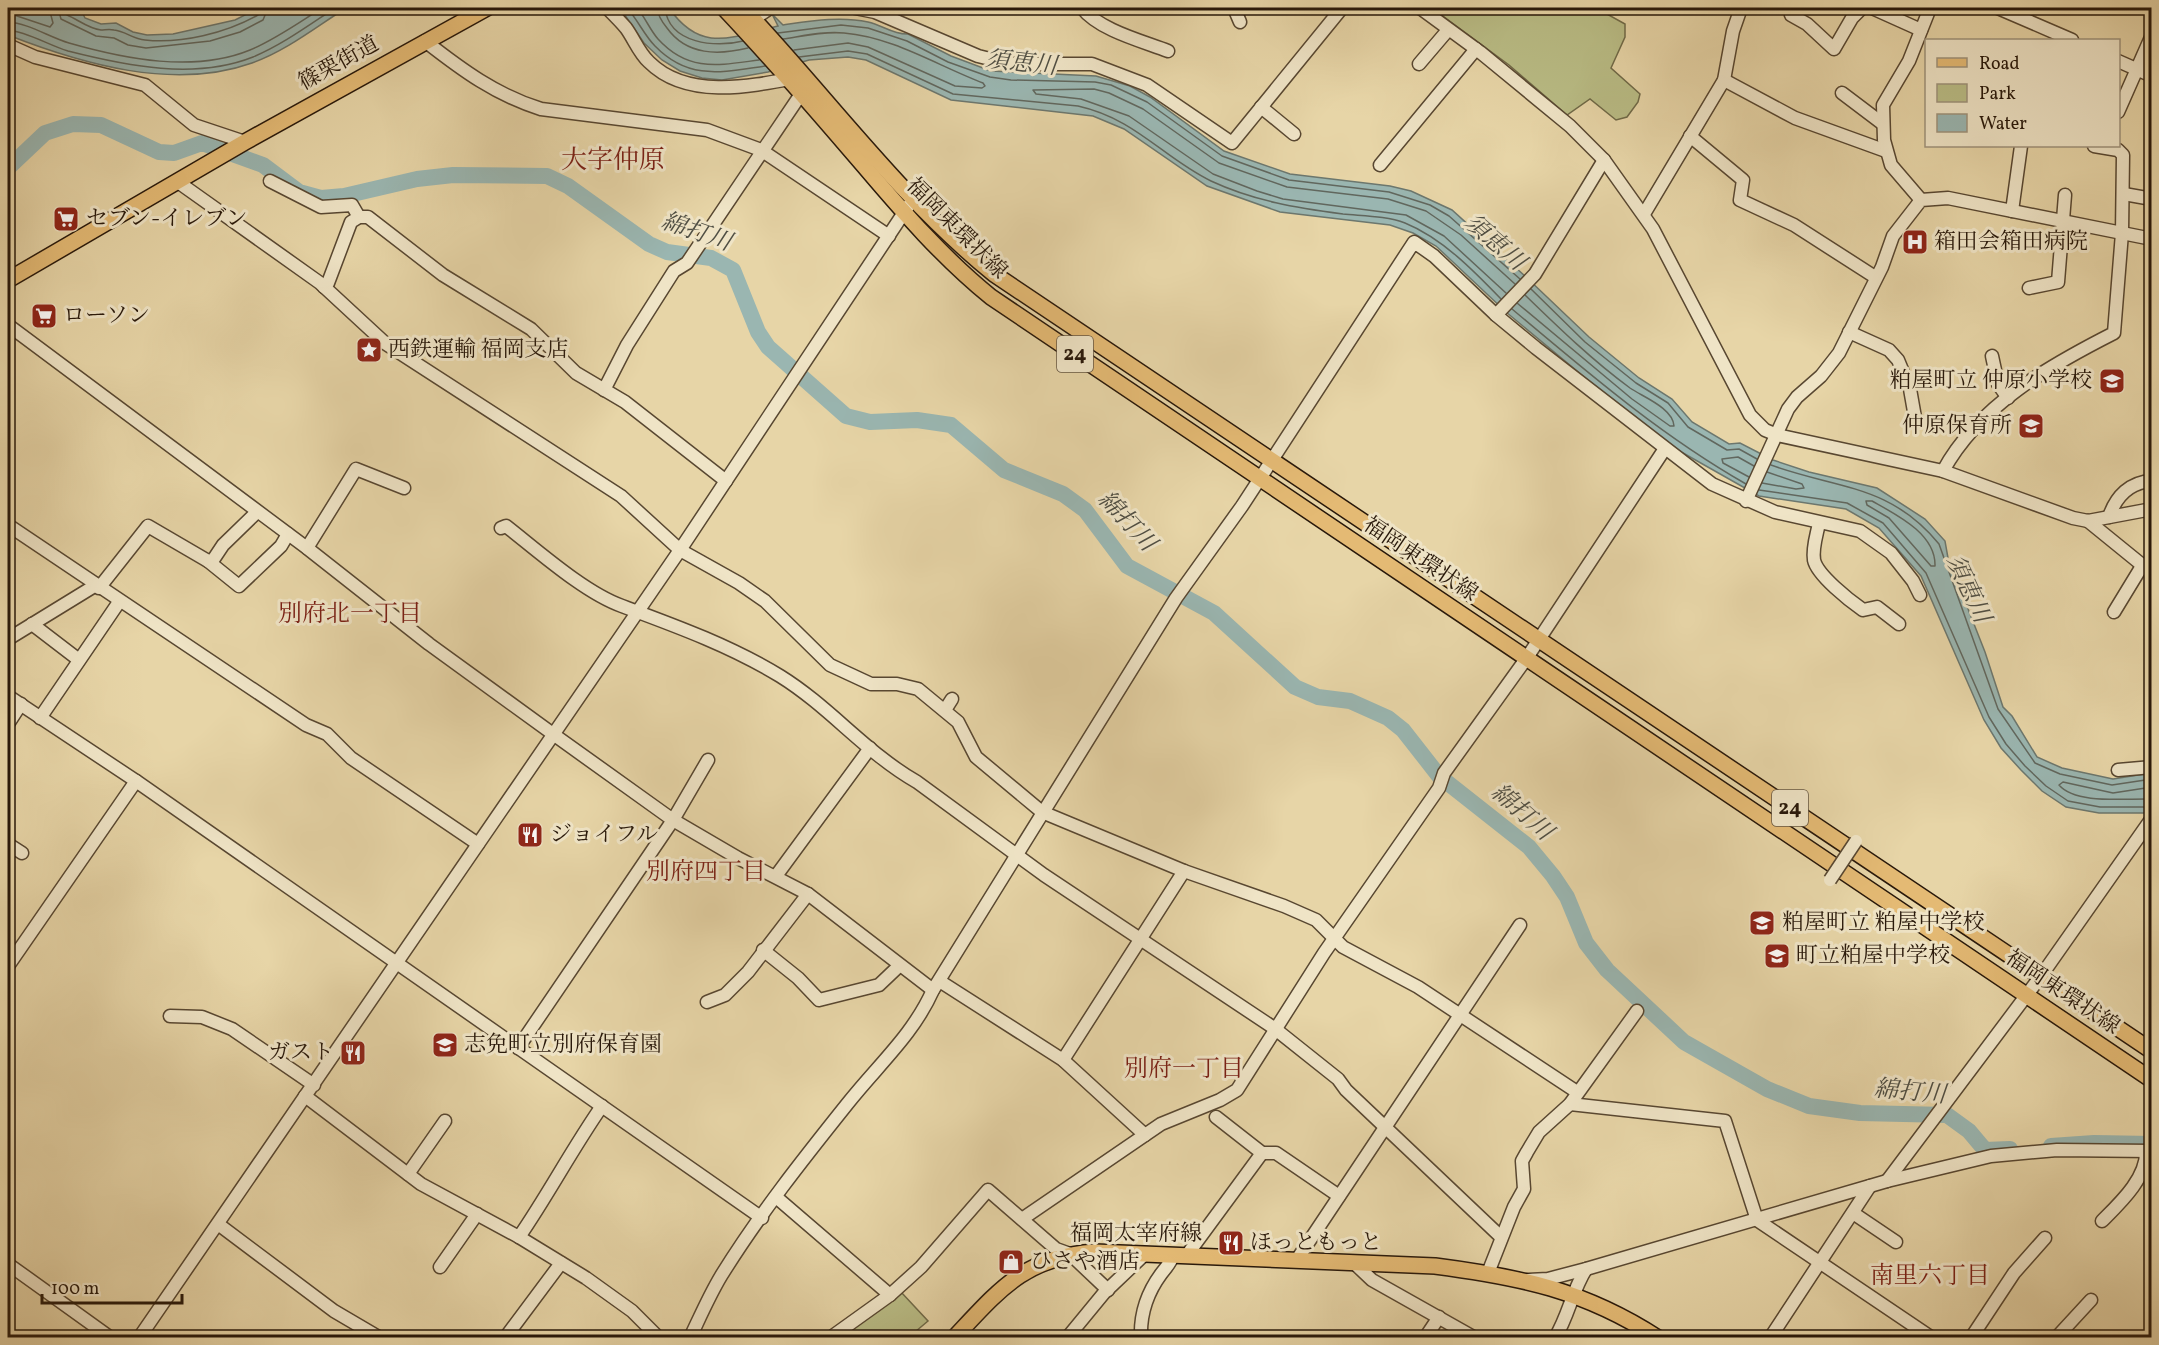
<svg xmlns="http://www.w3.org/2000/svg" width="2159" height="1345" viewBox="0 0 2159 1345" font-family="Vollkorn,'Noto Serif JP',serif">
<style>
.green{fill:#b9bc85;stroke:#706a48;stroke-width:1.5}
.water{fill:#9ab6b1;stroke:#6c776e;stroke-width:1.5}
.lines{fill:none;stroke-linecap:round;stroke-linejoin:round}
.shore{stroke:#61675e;stroke-width:1.5}
.river{stroke:#9ab6b1;stroke-width:16}
.minor-casing{stroke:#584731;stroke-width:15}
.major-casing{stroke:#28180a;stroke-width:18}
.minor{stroke:#efe4c6;stroke-width:12}
.major{stroke:#e4ba74;stroke-width:15}
.minor-bridge-casing{stroke:#584731;stroke-width:15;stroke-linecap:butt}
.minor-bridge{stroke:#efe4c6;stroke-width:12}
.labels{text-anchor:middle;dominant-baseline:central;stroke-width:6;stroke-linejoin:round;paint-order:stroke}
.shield{fill:#efe4c6;stroke:#645542;stroke-width:1.5}
.shield-label{font-size:21px;font-weight:bold;fill:#28180a}
.street-label{font-size:22px;fill:#28180a;stroke:#efe4c6}
.poi-label{font-size:22px;fill:#28180a;stroke:#efe4c6;text-anchor:start}
.water-label{font-size:24px;font-style:italic;fill:#504f44;stroke:#efe4c6}
.neighbourhood-label{font-size:24px;fill:#7a1f14;stroke:#efe4c6}
.quarter-label{font-size:26px;fill:#7a1f14;stroke:#efe4c6}
</style>
<rect width="100%" height="100%" fill="#e7d5a7"/>
<filter id="stains"><feTurbulence type="fractalNoise" baseFrequency=".00333" numOctaves="4"/><feColorMatrix values="0 0 0 0 .2 0 0 0 0 .09 0 0 0 0 .02 0 0 0 .5 -.17"/></filter>
<radialGradient id="worn" r=".72"><stop offset=".6" stop-color="#630" stop-opacity="0"/><stop offset="1" stop-color="#630" stop-opacity=".3"/></radialGradient>
<g class="green">
<polygon points="1432,8 1588,8 1598,9 1625,24 1625,37 1611,68 1640,94 1638,102 1627,117 1616,120 1590,99 1567,115 1509,65"/>
<polygon points="901,1292 928,1321 909,1337 840,1338"/>
</g>
<g class="water">
<path d="M8,8H63L83,14L85,18L101,24L116,23L133,32L147,35L173,34L235,20L259,8H346C316,27 286,51 252,63C174,91 82,64 8,35Z"/>
<path d="M620,8H669C701,54 732,37 778,26L772,14L783,25C811,21 840,16 868,22C882,25 894,35 908,34L951,56L991,71L1096,76L1130,86L1150,97L1224,151L1290,174L1390,186L1411,191L1452,210L1526,277L1589,337L1639,378L1672,399L1692,422L1729,444L1740,443L1773,460L1809,472L1877,488L1925,519L1945,541L1948,558L1985,652L2003,707L2012,716L2037,757L2062,768L2113,779L2151,773V813H2099L2066,807L2042,791L2021,770L2001,748L1984,720L1921,576L1879,528L1846,509L1759,496L1676,449L1624,410L1506,312L1436,246L1413,233L1390,225L1280,212L1207,186L1124,129L1093,116L951,100L866,60L848,57L809,60L768,72L722,80L702,78L680,71L662,60L644,43Z"/>
</g>
<g class="lines">
<g class="shore">
<polyline points="58,8 61,19 96,36 114,38 128,45 146,48 210,41 240,32 263,20 268,8"/>
<path d="M65,8L67,15C77,19 89,29 101,30C105,30 109,29 114,30C125,31 133,39 145,40C181,44 226,33 258,15L260,8"/>
<path d="M627,8C638,20 644,35 655,46C689,81 722,72 765,66"/>
<path d="M637,8C645,17 650,30 658,39C689,73 720,65 759,60"/>
<path d="M657,8C658,16 662,22 667,28C687,56 719,55 748,48"/>
<path d="M665,8C669,44 716,48 743,41"/>
<polyline points="8,13 50,27 53,23 49,8"/>
<path d="M8,22C28,23 49,37 69,43C125,59 194,73 250,50C276,39 298,23 322,8"/>
<path d="M8,30C28,32 48,45 68,51C127,66 195,80 253,57C282,45 309,25 335,8"/>
<polyline points="778,33 841,25 868,28 907,41 948,62 990,77 1011,80 1095,82 1111,85 1147,102 1222,156 1289,180 1389,192 1430,205 1449,216 1520,279"/>
<path d="M783,39C803,36 824,31 844,33C893,37 938,66 983,83L985,86L982,88L955,86L868,47L848,43L794,50"/>
<path d="M799,57L848,51L867,54L953,94L1078,106C1136,119 1162,157 1211,181C1254,201 1297,208 1343,214C1363,216 1387,216 1405,223C1442,238 1474,271 1501,299"/>
<polyline points="1531,289 1585,342 1636,383 1668,403 1688,427 1727,450 1739,449 1757,459"/>
<polyline points="1506,293 1444,236 1406,215 1283,199 1257,191 1213,174 1129,116 1081,99 1036,94 1033,90 1094,89 1109,93 1143,109 1219,163 1287,187 1388,199 1426,211 1461,235 1515,284"/>
<path d="M1517,303L1632,399L1670,426H1674C1673,408 1643,397 1630,388C1592,360 1559,328 1525,295"/>
<path d="M1512,309C1587,372 1660,435 1746,484"/>
<path d="M1771,465C1837,489 1890,484 1939,544L1998,709L2035,763L2060,774L2112,785L2152,779"/>
<polyline points="1749,477 1723,463 1722,459 1738,457 1754,466"/>
<polyline points="1762,483 1796,489 1804,488 1802,484 1767,472"/>
<polyline points="1759,490 1847,503 1883,523 1926,573 1989,717 2006,744 2025,766 2046,786 2068,801 2100,807 2152,807"/>
<path d="M1866,501H1872C1897,515 1936,534 1935,566H1931L1889,518L1867,505Z"/>
<path d="M2152,787L2113,793L2063,782L2059,785C2076,805 2127,798 2152,799"/>
</g>
<g class="river">
<polyline points="8,168 45,133 73,124 101,125 159,152 174,153 202,143 263,165 299,192 321,198 344,196 417,179 453,175 547,176 568,186 649,244 667,252 711,258 733,270 758,332 768,347 846,416 870,422 917,420 951,425 1004,470 1063,494 1085,510 1127,566 1214,613 1295,687 1318,697 1350,701 1388,718 1403,730 1439,776 1529,847 1553,876 1567,897 1586,943 1607,970 1684,1042 1767,1089 1809,1106 1860,1113 1947,1115 1969,1131 1985,1150 2010,1149"/>
<polyline points="2051,1146 2094,1143 2152,1144"/>
</g>
<g class="minor-casing">
<g id="minor">
<path d="M607,8C613,14 620,21 626,28C634,39 639,53 649,62C686,99 748,87 794,78"/>
<polyline points="855,8 875,12 978,56 998,61 1016,64 1092,64 1147,85 1232,143 1342,8"/>
<path d="M1082,8C1099,30 1142,41 1168,51"/>
<polyline points="1234,8 1240,22"/>
<polyline points="1420,8 1480,52 1570,126 1604,160 1653,229 1750,415 1765,430 1777,435 1943,471 2073,518 2088,521 2152,509"/>
<polyline points="1872,8 1921,30"/>
<polyline points="1998,8 2072,40"/>
<polyline points="1791,15 1807,24 1834,49 1852,18 1862,8"/>
<polyline points="754,19 770,8"/>
<path d="M425,41C462,70 496,95 541,109L707,130L761,150L889,236"/>
<polyline points="8,45 35,57 145,85 194,125 245,142"/>
<polyline points="2118,61 2152,76"/>
<polyline points="1419,64 1448,30"/>
<polyline points="1724,80 1795,118 1886,151"/>
<polyline points="1842,93 1883,124"/>
<polyline points="1261,107 1294,134"/>
<polyline points="2118,112 2152,35"/>
<polyline points="1690,136 1743,180 1740,200 1794,225 1875,277"/>
<polyline points="2094,146 2118,150 2123,155 2122,233 2152,239"/>
<polyline points="1380,165 1476,49"/>
<polyline points="270,181 321,207 352,205 359,217"/>
<polyline points="178,182 320,283 386,344 621,496 680,550 739,583 765,601 830,665 871,684 897,684 918,689 958,722 976,757 1042,812 1184,871 1284,906 1316,920 1343,947 1418,987 1577,1092"/>
<polyline points="2124,194 2152,199"/>
<polyline points="1921,200 1891,165 1884,140 1883,105 1909,61 1930,8"/>
<polyline points="2012,211 2021,146"/>
<polyline points="1644,214 1724,80 1733,31 1741,8"/>
<polyline points="324,287 328,283 351,222 359,217 368,217 443,275 531,329 576,373 625,402 726,481"/>
<polyline points="2029,288 2058,282 2065,195"/>
<polyline points="1496,315 1535,274 1604,160"/>
<polyline points="8,325 307,548 429,644 553,734 673,820 738,858 808,894 933,990"/>
<polyline points="1849,332 1889,350 1898,360 1910,389 1916,423"/>
<polyline points="1992,356 1998,384 2008,398"/>
<polyline points="604,390 627,345 674,271 687,263 801,94 803,87"/>
<path d="M1746,501L1788,409L1797,397L1821,376L1839,353L1882,267L1893,236L1921,200L1948,198L2122,233L2114,333C2049,366 1979,405 1943,471"/>
<path d="M2109,517C2116,496 2130,482 2152,481"/>
<polyline points="2088,521 2152,573"/>
<path d="M1819,523C1817,534 1812,548 1814,560C1817,575 1850,601 1863,610L1877,607L1899,624"/>
<polyline points="8,525 306,725 327,734 351,758 478,844"/>
<path d="M501,528L506,526C538,551 585,593 622,606C676,626 731,646 780,676C830,707 866,753 917,782L1044,875L1274,1028L1338,1079L1346,1090L1501,1237"/>
<polyline points="307,548 356,469 404,488"/>
<polyline points="208,561 239,586 281,546 288,534"/>
<polyline points="99,588 148,526 208,561 213,560 223,545 257,512"/>
<polyline points="2114,612 2142,566"/>
<polyline points="32,624 79,660"/>
<polyline points="8,639 96,585"/>
<polyline points="8,696 136,781 762,1218"/>
<polyline points="945,710 952,699"/>
<polyline points="40,718 119,602"/>
<polyline points="8,724 21,704"/>
<polyline points="2118,770 2152,767"/>
<polyline points="8,844 22,853"/>
<polyline points="776,876 870,748"/>
<polyline points="763,950 798,978 819,1000 879,985 899,966"/>
<polyline points="8,966 136,781"/>
<polyline points="941,982 1063,1060 1145,1135"/>
<polyline points="707,1002 725,995 748,972 808,894"/>
<polyline points="170,1016 202,1017 232,1029 314,1085"/>
<polyline points="518,1048 673,820 708,760"/>
<polyline points="1063,1060 1184,871"/>
<polyline points="305,1096 421,1184 519,1237 586,1278 632,1311 659,1338"/>
<polyline points="1570,1104 1725,1121 1757,1220 1932,1338"/>
<polyline points="1216,1117 1262,1153 1276,1153 1339,1196"/>
<polyline points="408,1174 445,1121"/>
<polyline points="1887,1181 2041,976 2152,818"/>
<polyline points="776,1197 890,1295"/>
<polyline points="1853,1213 1896,1242"/>
<polyline points="1022,1219 1161,1124 1220,1100 1237,1090 1324,953 1439,788 1444,773 1526,659 1664,450"/>
<path d="M2102,1221C2120,1203 2147,1178 2146,1151"/>
<polyline points="218,1224 334,1311 380,1338"/>
<path d="M519,1237C548,1195 572,1149 602,1106"/>
<polyline points="1187,1255 1262,1153"/>
<polyline points="1296,1261 1520,925"/>
<polyline points="1353,1262 1372,1280 1475,1338"/>
<polyline points="8,1264 111,1338"/>
<polyline points="440,1267 477,1214"/>
<polyline points="1488,1273 1514,1207 1524,1189 1522,1161 1527,1152 1539,1132 1570,1104 1637,1011"/>
<polyline points="1528,1280 1548,1279 1586,1269 1887,1181 1991,1156 2057,1150 2152,1151"/>
<polyline points="139,1338 680,550 909,205"/>
<polyline points="505,1338 561,1263"/>
<path d="M690,1338C700,1317 709,1296 721,1276C758,1216 804,1158 848,1103C878,1065 913,1035 933,990L1176,598L1242,506L1414,242L1434,256L1496,315L1536,348L1712,484L1775,512L1860,531L1891,553L1913,581L1920,595"/>
<polyline points="830,1338 890,1295 921,1267 988,1190 1056,1249 1070,1254 1108,1290"/>
<polyline points="1067,1338 1104,1293 1146,1253"/>
<path d="M1141,1338C1140,1315 1147,1293 1161,1274C1166,1267 1171,1263 1173,1255"/>
<polyline points="1425,1338 1439,1317"/>
<path d="M1555,1338C1569,1315 1572,1291 1586,1269"/>
<polyline points="1770,1338 1870,1186"/>
<polyline points="1971,1338 2014,1273 2045,1238"/>
<polyline points="2056,1338 2091,1300"/>
</g>
</g>
<g class="major-casing">
<g id="major">
<path d="M724,8C772,59 818,112 864,166C903,212 944,259 991,297L2152,1080"/>
<path d="M743,8C827,97 899,197 994,274L2152,1051"/>
<polyline points="8,280 245,142 487,8"/>
<path d="M954,1338C1000,1289 1025,1257 1095,1252L1435,1266C1520,1277 1584,1290 1658,1338"/>
</g>
</g>
<use href="#minor" class="minor"/>
<use href="#major" class="major"/>
<g class="minor-bridge-casing">
<polyline id="minor-bridge" points="1830,880 1856,841"/>
</g>
<use href="#minor-bridge" class="minor-bridge"/>
</g>
<defs>
<g id="supermarket-square" transform="scale(1.35)"><rect x="-9" y="-9" width="18" height="18" rx="4" fill="#8f2418" stroke="#efe4c6"/><path d="M-6-5.5h2.5l.6 2H6L4.5 2H-2.5L-4.4-4H-6ZM-1.5 3.2a1.3 1.3 0 1 0 .1 0ZM3 3.2a1.3 1.3 0 1 0 .1 0Z" fill="#fff"/></g>
<g id="hospital-square" transform="scale(1.35)"><rect x="-9" y="-9" width="18" height="18" rx="4" fill="#8f2418" stroke="#efe4c6"/><path d="M-5-5h3v3.5h4V-5h3V5h-3V1.5h-4V5h-3Z" fill="#fff"/></g>
<g id="sight-square" transform="scale(1.35)"><rect x="-9" y="-9" width="18" height="18" rx="4" fill="#8f2418" stroke="#efe4c6"/><path d="M0-6L1.8-2.2L6-1.7L2.9 1.2L3.7 5.4L0 3.3L-3.7 5.4L-2.9 1.2L-6-1.7L-1.8-2.2Z" fill="#fff"/></g>
<g id="school-square" transform="scale(1.35)"><rect x="-9" y="-9" width="18" height="18" rx="4" fill="#8f2418" stroke="#efe4c6"/><path d="M0-5L7-2L0 1L-7-2ZM-4 1L0 2.5L4 1V4Q0 6-4 4Z" fill="#fff"/></g>
<g id="restaurant-square" transform="scale(1.35)"><rect x="-9" y="-9" width="18" height="18" rx="4" fill="#8f2418" stroke="#efe4c6"/><path d="M-5-6h1v4h1v-4h1v4h1v-4h1v5L-1.5 .5V6h-2V.5L-5-1ZM5-6V6H3V1.5H1.5Q1.5-4 5-6Z" fill="#fff"/></g>
<g id="shop-square" transform="scale(1.35)"><rect x="-9" y="-9" width="18" height="18" rx="4" fill="#8f2418" stroke="#efe4c6"/><path d="M-5-2.5h2.3a2.7 3.5 0 0 1 5.4 0H5L5.5 6h-11ZM-1.5-2.5h3a1.5 2.3 0 0 0-3 0Z" fill="#fff"/></g>
</defs>
<g fill-rule="evenodd">
<use href="#supermarket-square" x="66" y="219"/>
<use href="#hospital-square" x="1915" y="242"/>
<use href="#supermarket-square" x="44" y="316"/>
<use href="#sight-square" x="369" y="350"/>
<use href="#school-square" x="2112" y="381"/>
<use href="#school-square" x="2031" y="426"/>
<use href="#restaurant-square" x="530" y="835"/>
<use href="#school-square" x="1762" y="923"/>
<use href="#school-square" x="1777" y="956"/>
<use href="#school-square" x="445" y="1045"/>
<use href="#restaurant-square" x="353" y="1053"/>
<use href="#restaurant-square" x="1231" y="1243"/>
<use href="#shop-square" x="1011" y="1262"/>
</g>
<g class="labels">
<g class="shield">
<rect x="1057" y="336" width="36" height="36" rx="4.5"/>
<rect x="1772" y="790" width="36" height="36" rx="4.5"/>
</g>
<g class="shield-label">
<text x="1075" y="354">24</text>
<text x="1790" y="808">24</text>
</g>
<g class="street-label">
<text transform="translate(339 64) rotate(-29)">篠栗街道</text>
<text transform="translate(956 229) rotate(45)">福岡東環状線</text>
<text transform="translate(1420 560) rotate(34)">福岡東環状線</text>
<text transform="translate(2062 993) rotate(34)">福岡東環状線</text>
<text x="1136" y="1234">福岡太宰府線</text>
</g>
<g class="poi-label">
<text x="86" y="219">セブン-イレブン</text>
<text x="1934" y="242">箱田会箱田病院</text>
<text x="63" y="316">ローソン</text>
<text x="388" y="350">西鉄運輸 福岡支店</text>
<text x="2092" y="381" text-anchor="end">粕屋町立 仲原小学校</text>
<text x="2012" y="426" text-anchor="end">仲原保育所</text>
<text x="550" y="835">ジョイフル</text>
<text x="1782" y="923">粕屋町立 粕屋中学校</text>
<text x="1796" y="956">町立粕屋中学校</text>
<text x="464" y="1045">志免町立別府保育園</text>
<text x="334" y="1053" text-anchor="end">ガスト</text>
<text x="1250" y="1243">ほっともっと</text>
<text x="1030" y="1262">ひさや酒店</text>
</g>
<g class="water-label">
<text transform="translate(1021 64) rotate(6)">須恵川</text>
<text transform="translate(696 233) rotate(19)">綿打川</text>
<text transform="translate(1494 243) rotate(41)">須恵川</text>
<text transform="translate(1126 522) rotate(47)">綿打川</text>
<text transform="translate(1967 589) rotate(65)">須恵川</text>
<text transform="translate(1521 813) rotate(41)">綿打川</text>
<text transform="translate(1910 1093) rotate(5)">綿打川</text>
</g>
<g class="neighbourhood-label">
<text x="350" y="615">別府北一丁目</text>
<text x="706" y="873">別府四丁目</text>
<text x="1184" y="1070">別府一丁目</text>
<text x="1930" y="1277">南里六丁目</text>
</g>
<g class="quarter-label">
<text x="613" y="161">大字仲原</text>
</g>
</g>
<rect width="2159" height="1345" fill="none" stroke="#e7d5a7" stroke-width="30"/>
<rect x="9" y="9" width="2141" height="1327" fill="none" stroke="#28180a" stroke-width="3"/>
<rect x="15" y="15" width="2129" height="1315" fill="none" stroke="#28180a" stroke-width="1.5"/>
<rect x="1925" y="39" width="195" height="108" fill="#efe4c6" stroke="#9f927b" stroke-width="1.5"/>
<rect x="1937" y="58" width="30" height="9" fill="#e4ba74" stroke="#9f927b" stroke-width="1.5"/>
<text x="1979" y="69" font-size="18" fill="#28180a">Road</text>
<rect x="1937" y="84" width="30" height="18" fill="#b9bc85" stroke="#9f927b" stroke-width="1.5"/>
<text x="1979" y="99" font-size="18" fill="#28180a">Park</text>
<rect x="1937" y="114" width="30" height="18" fill="#9ab6b1" stroke="#9f927b" stroke-width="1.5"/>
<text x="1979" y="129" font-size="18" fill="#28180a">Water</text>
<path d="M42 1294v9h140v-9" fill="none" stroke="#28180a" stroke-width="3"/>
<text x="51" y="1294" font-size="18" fill="#28180a" stroke="#efe4c6" stroke-width="4.5" paint-order="stroke">100 m</text>
<rect width="100%" height="100%" filter="url(#stains)"/>
<rect width="100%" height="100%" fill="url(#worn)"/>
</svg>
